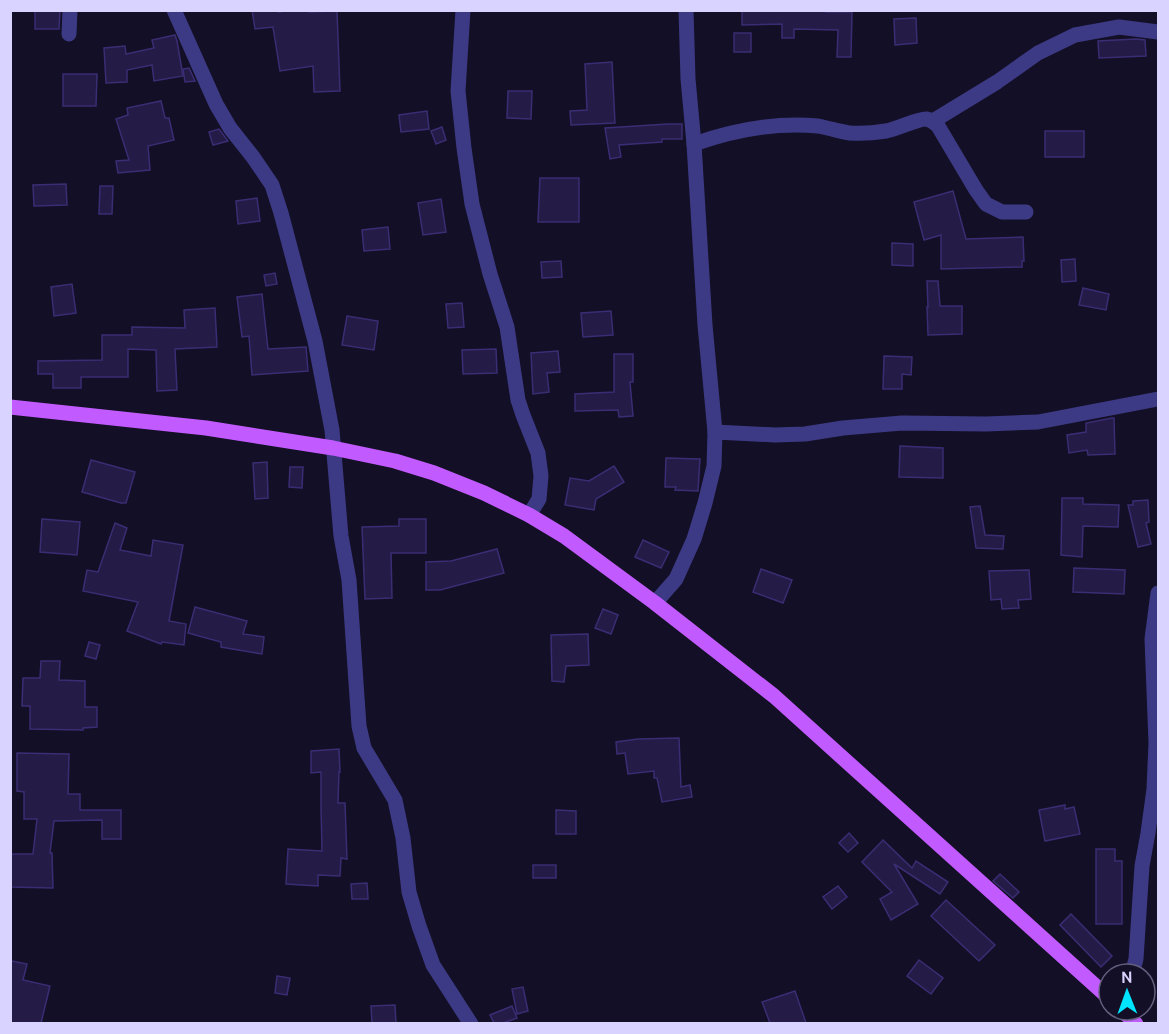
<svg xmlns="http://www.w3.org/2000/svg" width="1169" height="1034" viewBox="0 0 1169 1034" font-family="Cabin,sans-serif">
<style>
.building{fill:#241b47;stroke:#3b2d73;stroke-width:1.5}
.lines{fill:none;stroke-linecap:round;stroke-linejoin:round}
.minor{stroke:#3d3a85;stroke-width:15}
.major{stroke:#c25bff;stroke-width:15}
</style>
<rect width="100%" height="100%" fill="#130f26"/>
<g class="building">
<polygon points="35,10 60,10 59,29 35,29"/>
<polygon points="252,10 279,10 279,12 291,10 309,10 309,12 337,11 340,91 314,92 313,66 280,71 273,27 255,29"/>
<polygon points="742,10 826,10 826,12 852,12 851,57 837,57 838,30 794,29 794,38 782,38 782,24 742,25"/>
<polygon points="916,18 917,43 895,45 894,19"/>
<rect x="734" y="33" width="17" height="19"/>
<polygon points="175,35 177,41 183,76 154,81 152,65 127,70 127,82 106,83 104,48 125,46 126,54 154,48 152,40"/>
<polygon points="1136,39 1145,40 1146,56 1099,58 1098,41"/>
<polygon points="612,62 615,123 571,125 570,111 587,110 585,64"/>
<polygon points="189,68 195,81 185,82 183,69"/>
<polygon points="63,74 97,74 96,106 63,106"/>
<polygon points="508,91 532,91 531,119 507,118"/>
<polygon points="161,101 165,118 169,118 174,140 148,146 150,170 118,173 116,161 129,160 116,119 128,115 127,108"/>
<polygon points="427,111 429,129 401,132 399,115"/>
<polygon points="668,124 682,124 682,139 662,139 662,142 619,145 621,157 610,159 605,128"/>
<polygon points="442,127 446,140 436,144 431,131"/>
<polygon points="219,129 228,141 213,145 209,132"/>
<rect x="1045" y="131" width="39" height="26"/>
<polygon points="540,178 579,178 579,222 538,222"/>
<polygon points="66,184 67,205 34,206 33,185"/>
<polygon points="100,186 113,186 112,214 99,214"/>
<polygon points="953,191 966,239 1023,237 1024,261 1022,261 1022,267 941,269 941,235 924,240 914,202"/>
<polygon points="257,198 260,221 238,224 236,201"/>
<polygon points="441,199 446,232 423,235 418,203"/>
<polygon points="388,227 390,249 364,251 362,230"/>
<polygon points="892,243 913,244 913,266 892,265"/>
<polygon points="1075,259 1076,281 1062,282 1061,260"/>
<polygon points="561,261 562,277 542,278 541,262"/>
<polygon points="275,273 277,284 266,286 264,275"/>
<polygon points="927,281 938,281 940,306 962,306 962,334 928,335 927,307 928,307"/>
<polygon points="72,284 76,313 54,316 51,287"/>
<polygon points="1083,288 1109,294 1106,310 1079,305"/>
<polygon points="262,294 268,349 306,347 308,371 252,375 249,336 242,337 237,297"/>
<polygon points="462,303 464,327 448,328 446,304"/>
<polygon points="215,308 217,347 175,349 177,390 157,391 156,350 128,349 128,377 81,377 81,388 53,388 53,374 38,374 38,361 102,360 102,335 132,335 132,327 185,328 184,310"/>
<polygon points="611,311 613,335 583,337 581,313"/>
<polygon points="347,316 378,321 374,350 342,345"/>
<polygon points="496,349 497,373 463,374 462,350"/>
<polygon points="558,351 560,372 547,373 549,392 533,394 531,353"/>
<polygon points="614,354 633,354 633,382 630,382 633,416 619,417 618,410 575,411 575,394 614,392"/>
<polygon points="884,356 912,357 911,375 902,374 902,389 883,389"/>
<polygon points="1112,418 1114,418 1115,454 1088,455 1087,450 1069,453 1067,435 1086,432 1086,423"/>
<polygon points="900,446 943,448 943,478 899,477"/>
<polygon points="666,458 700,459 698,491 675,490 676,487 665,487"/>
<polygon points="91,460 135,472 126,503 121,503 82,492"/>
<polygon points="267,462 268,498 255,499 253,463"/>
<polygon points="614,466 624,482 596,499 594,510 565,505 570,478 589,481"/>
<polygon points="290,467 303,467 302,488 289,487"/>
<polygon points="1062,498 1083,498 1083,504 1119,505 1118,527 1083,526 1082,557 1061,555"/>
<polygon points="1148,500 1149,522 1146,523 1151,544 1138,547 1128,505 1133,505 1133,501"/>
<polygon points="980,506 985,535 1004,536 1003,549 976,548 970,507"/>
<polygon points="42,519 80,522 77,555 40,552"/>
<polygon points="399,519 426,519 426,553 391,553 392,598 365,599 362,527 399,526"/>
<polygon points="115,523 127,528 120,550 151,556 153,540 183,545 169,621 186,624 184,645 162,642 161,644 127,631 138,602 83,591 87,570 98,572"/>
<polygon points="643,540 669,552 661,568 635,557"/>
<polygon points="497,549 504,573 440,590 426,590 426,562 451,561"/>
<polygon points="1074,568 1125,570 1124,594 1073,592"/>
<polygon points="761,569 792,580 783,603 753,592"/>
<polygon points="1029,570 1031,599 1018,600 1019,608 1002,609 1001,599 991,600 989,571"/>
<polygon points="195,607 247,621 243,634 264,637 262,654 221,647 221,642 188,633"/>
<polygon points="603,609 618,615 611,634 595,628"/>
<polygon points="588,634 589,665 566,666 564,682 552,681 551,635"/>
<polygon points="89,642 100,645 96,659 85,656"/>
<polygon points="41,661 60,661 59,680 85,681 85,707 97,707 97,727 83,728 83,730 30,729 30,706 22,706 23,678 40,678"/>
<polygon points="679,738 681,787 690,785 692,797 662,802 657,778 654,778 654,771 628,774 625,753 617,754 616,742 638,739"/>
<polygon points="339,749 340,772 339,772 338,803 345,803 347,859 341,858 340,876 318,875 318,886 286,884 288,849 322,851 321,807 321,772 311,773 311,751"/>
<polygon points="17,753 69,754 68,794 80,794 80,810 121,810 121,839 102,839 102,820 54,821 50,853 52,853 53,888 10,887 10,854 33,854 37,819 24,819 24,792 17,791"/>
<polygon points="1065,805 1065,809 1074,807 1080,834 1045,841 1039,810"/>
<polygon points="556,810 576,811 576,834 556,834"/>
<polygon points="849,833 858,843 848,852 839,843"/>
<polygon points="883,840 912,868 916,861 948,882 940,894 894,864 918,904 891,920 880,899 892,892 862,862"/>
<polygon points="1096,849 1115,849 1115,861 1122,861 1122,924 1096,924"/>
<rect x="533" y="865" width="23" height="13"/>
<polygon points="1000,874 1019,892 1013,898 993,881"/>
<polygon points="367,883 368,899 352,899 351,884"/>
<polygon points="838,886 847,897 832,909 823,897"/>
<polygon points="946,900 995,945 979,961 931,916"/>
<polygon points="1071,914 1112,956 1101,967 1060,925"/>
<polygon points="919,960 943,978 931,994 907,976"/>
<polygon points="12,961 27,964 23,980 50,986 41,1023 10,1023 10,969"/>
<polygon points="277,976 290,978 287,995 275,993"/>
<polygon points="523,987 528,1011 517,1014 512,989"/>
<polygon points="795,991 806,1023 770,1023 762,1002"/>
<polygon points="395,1005 396,1023 372,1023 371,1006"/>
<polygon points="512,1006 517,1018 503,1023 494,1023 490,1015"/>
</g>
<g class="lines">
<g class="minor">
<polyline points="174,10 216,104 230,128 253,157 272,185 281,213 315,341 332,430 341,536 349,580 359,726 364,748 395,800 403,838 409,892 419,926 433,965 471,1024"/>
<polyline points="463,10 458,91 464,148 472,204 490,274 507,327 518,400 523,415 538,453 541,476 539,499 529,515"/>
<polyline points="69,34 70,10"/>
<polyline points="933,121 997,82 1038,53 1075,35 1119,27 1158,32"/>
<path d="M694,144C734,130 776,122 818,126C828,128 839,131 849,133C862,134 874,133 886,131C898,129 916,119 926,119C932,120 935,123 938,126L976,190L986,204L1002,212H1026"/>
<polyline points="715,432 775,435 805,434 843,428 902,423 986,424 1038,422 1158,399"/>
<polyline points="655,603 676,579 694,539 705,503 714,466 715,432 705,325 694,144 688,79 686,10"/>
<polyline points="1132,974 1136,959 1142,866 1148,833 1154,789 1156,743 1152,639 1158,593"/>
</g>
<g class="major">
<polyline points="10,407 206,428 333,448 395,461 434,473 484,493 529,515 564,536 655,603 774,696 1109,998"/>
<polyline points="1122,1010 1136,1024"/>
</g>
</g>
<rect width="1169" height="1034" fill="none" stroke="#d9d4ff" stroke-width="24"/>
<g transform="translate(1127 992) rotate(359)"><circle r="28" fill="#130f26" stroke="#625e7d" stroke-width="1.5"/>
<path d="M0-4.5L10 22L0 15L-10 22Z" fill="#00e5ff"/>
<text y="-9" font-size="16" font-weight="bold" text-anchor="middle" fill="#d9d4ff">N</text>
</g>
</svg>
